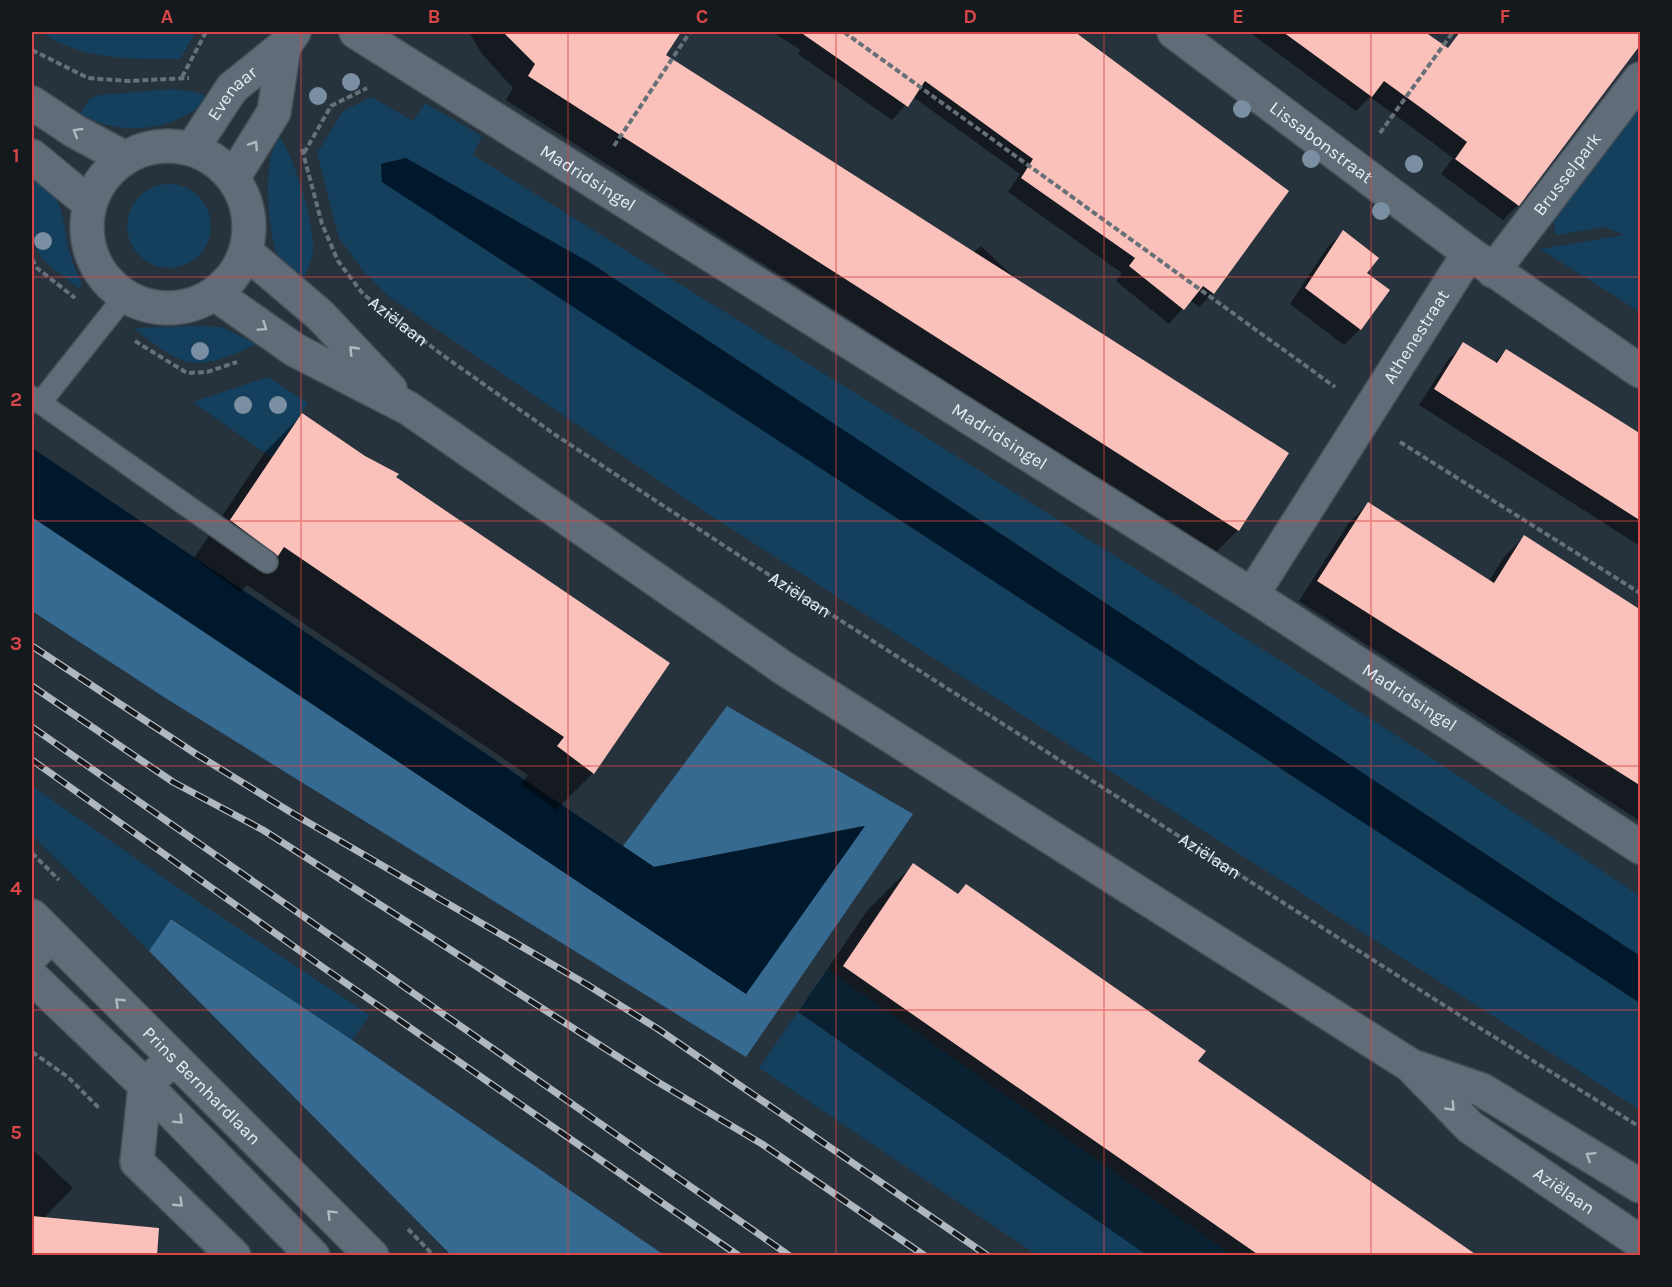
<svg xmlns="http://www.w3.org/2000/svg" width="1672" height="1287" font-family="Karla,sans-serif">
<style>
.green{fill:#143f5d}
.forest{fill:#366a91}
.water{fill:#00182b}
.shadow{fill:#0007}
.building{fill:#fac0ba}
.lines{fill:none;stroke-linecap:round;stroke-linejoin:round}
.service-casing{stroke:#465059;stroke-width:24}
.minor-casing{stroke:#465059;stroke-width:36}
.tertiary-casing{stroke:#465059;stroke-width:36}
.secondary-casing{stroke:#465059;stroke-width:36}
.path{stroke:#657078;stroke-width:4;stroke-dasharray:6 3;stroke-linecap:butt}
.service{stroke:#606d79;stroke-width:21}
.minor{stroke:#606d79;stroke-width:33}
.tertiary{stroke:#606d79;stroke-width:33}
.secondary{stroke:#606d79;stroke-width:33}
.rail-casing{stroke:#afb8bf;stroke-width:7}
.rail{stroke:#13191d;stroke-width:4.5;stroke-dasharray:14;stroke-linecap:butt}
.tree{fill:#7a90a2}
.oneway{stroke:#b0bac3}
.grid{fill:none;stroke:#d84647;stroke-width:1.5;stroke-opacity:0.55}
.labels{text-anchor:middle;stroke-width:6;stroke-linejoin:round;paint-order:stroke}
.street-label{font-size:18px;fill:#e6eef4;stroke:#13191d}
.neatline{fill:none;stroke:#d84647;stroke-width:2}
.grid-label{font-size:20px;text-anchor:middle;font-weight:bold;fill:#d84647}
</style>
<rect width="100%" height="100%" fill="#26323c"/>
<path class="green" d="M 41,32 L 196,32 L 180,59 C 133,60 81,60 41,32 Z
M 171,89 L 195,92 L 211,98 C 175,131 123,138 80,114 L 90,98 L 100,95 Z
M 371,97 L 413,121 L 425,103 L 482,136 L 473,155 C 863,399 1257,639 1640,896 L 1640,956 L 592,264 L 406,158 L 381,164 L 382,182 L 1640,1003 L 1640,1110 L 705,512 L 388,296 L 364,272 L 339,238 L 317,153 L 343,111 Z
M 1640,100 L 1640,312 L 1540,249 L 1624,235 L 1605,227 L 1556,235 L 1552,218 Z
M 280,138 C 294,156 316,229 313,251 C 311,262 307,272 302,282 C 292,273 283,265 277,253 C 268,232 261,154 280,138 Z
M 39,179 C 70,206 60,222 71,257 C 74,266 78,275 82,284 L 80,289 C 68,279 52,270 42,258 C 27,240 32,205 33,183 Z
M127 226a42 42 0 1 1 84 0a42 42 0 1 1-84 0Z
M 197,326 L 222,327 L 256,344 C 239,353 208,367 189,362 C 169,358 149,339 133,328 Z
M 268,377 L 308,403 L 272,458 L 193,402 Z
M 32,786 L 200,903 L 370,1015 L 352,1040 L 172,919 L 149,951 L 32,835 Z
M 827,969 L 1232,1255 L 1037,1255 L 759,1068 Z"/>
<path class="forest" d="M 32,517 L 745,993 L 863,826 L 654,867 L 623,846 L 727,706 L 913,814 L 746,1057 L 167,699 L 32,611 Z
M 171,919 L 352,1040 L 664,1255 L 451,1255 L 149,951 Z"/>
<path class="water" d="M 406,158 L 592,264 L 1640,956 L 1640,1003 L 382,182 L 381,164 Z
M 32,448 L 654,867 L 865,826 L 746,994 L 32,517 Z"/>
<path class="shadow" d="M 469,32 L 656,32 L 672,42 L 664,55 L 974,252 L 981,246 L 1016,279 L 1238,530 L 1215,553 L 506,100 L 513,88 L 482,54 Z
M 772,32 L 1071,32 L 1287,191 L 1213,293 L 1199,307 L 1190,300 L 1169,324 L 1116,281 L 1122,273 L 1008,192 L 1020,174 L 913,97 L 892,120 L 798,54 L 801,50 Z
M 1249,32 L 1395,32 L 1558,152 L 1518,205 L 1503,220 L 1441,174 L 1453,158 L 1409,125 L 1370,97 L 1356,111 Z
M 1479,32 L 1584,32 L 1624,63 L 1582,114 Z
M 1343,232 L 1360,329 L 1344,345 L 1290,304 L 1327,248 Z
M 1464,344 L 1494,363 L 1506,350 L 1640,436 L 1640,546 L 1419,405 L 1448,360 Z
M 302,415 L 394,478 L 593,773 L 556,810 L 521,784 L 528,775 L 247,585 L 240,592 L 194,558 L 265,452 Z
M 1368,504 L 1489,581 L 1504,557 L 1524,537 L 1640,678 L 1640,821 L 1299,601 L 1348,524 Z
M 913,865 L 1475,1256 L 1148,1256 L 798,1012 L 867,911 Z
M 32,1149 L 73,1188 L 44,1218 L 125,1256 L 32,1256 Z"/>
<path class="building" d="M 503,32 L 681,32 L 666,55 L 1289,453 L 1239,531 L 528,76 L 535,64 Z
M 800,32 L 1075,32 L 1289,191 L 1214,294 L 1203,286 L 1184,310 L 1129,266 L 1135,258 L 1021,178 L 1033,159 L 986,125 L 925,81 L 908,107 Z
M 1283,32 L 1425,32 L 1448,48 L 1460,32 L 1641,32 L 1641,44 L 1519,206 L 1455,159 L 1467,142 L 1424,110 L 1384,81 L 1372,97 Z
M 1343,230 L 1379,258 L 1367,273 L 1390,290 L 1361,330 L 1305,288 Z
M 1463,342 L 1497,363 L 1506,349 L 1641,434 L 1641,521 L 1434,389 Z
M 302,413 L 365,456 L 399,474 L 396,477 L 670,663 L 594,774 L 557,746 L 564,737 L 284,547 L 278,556 L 230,520 Z
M 1368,502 L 1494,583 L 1524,535 L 1641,610 L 1641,786 L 1317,581 Z
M 913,863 L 958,894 L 966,884 L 1058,948 L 1206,1051 L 1198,1061 L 1478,1256 L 1260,1256 L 843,966 Z
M 32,1216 L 159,1228 L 157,1256 L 32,1256 Z"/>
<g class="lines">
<defs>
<path id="service" d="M 32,397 L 267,562
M 40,403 L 125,296"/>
<g id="minor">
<path id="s2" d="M 356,32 L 1252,595 L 1640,847"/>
<path id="s3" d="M 1174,32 L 1469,253"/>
<path id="s4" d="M 192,149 L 232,88 L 284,46 L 294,32"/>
<path d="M 233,178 L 274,112 L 284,46"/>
<path id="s5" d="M 1493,271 L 1640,79"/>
<path id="s6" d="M 1252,595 L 1469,253 L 1640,371"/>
<path d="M 32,955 L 51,936"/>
<path d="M 174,1058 L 145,1085 L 137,1162 L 234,1256"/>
</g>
<g id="tertiary">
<path d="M 32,103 L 76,132 L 125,158"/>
<circle cx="168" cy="227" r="81"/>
<path d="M 32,156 L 90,204"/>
<path d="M 246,252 L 320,315 L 390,389"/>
<path id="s7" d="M 215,294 L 295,350 L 408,408 L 785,669 L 1410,1065 L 1470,1127 L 1640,1242"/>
<path d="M 1415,1067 L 1482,1090 L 1640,1186"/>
</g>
<g id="secondary">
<path id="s8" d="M 32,916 L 372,1256"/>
<path d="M 32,977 L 145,1085 L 313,1256"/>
</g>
</defs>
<use href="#service" class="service-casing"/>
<use href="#minor" class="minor-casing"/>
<use href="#tertiary" class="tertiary-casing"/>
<use href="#secondary" class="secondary-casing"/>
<g class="path">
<path d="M 844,32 L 1335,387"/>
<path d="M 32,50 L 88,78 L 128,81 L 189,78"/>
<path d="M 182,77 L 206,32"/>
<path d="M 1380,133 L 1453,32"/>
<path d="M 614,146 L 690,32"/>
<path id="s1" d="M 302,149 L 322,224 L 338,261 L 363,294 L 441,354 L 557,436 L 749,562 L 1475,1025 L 1640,1127"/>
<path d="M 304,153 L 331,106 L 367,88"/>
<path d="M 32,259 L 37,268 L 75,298"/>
<path d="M 135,341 L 187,373 L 207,372 L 237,362"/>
<path d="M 1400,442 L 1640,593"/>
<path d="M 32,853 L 59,880"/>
<path d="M 32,1052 L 68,1077 L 100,1109"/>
<path d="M 408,1229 L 434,1256"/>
</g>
<use href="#service" class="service"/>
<use href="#minor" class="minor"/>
<use href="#tertiary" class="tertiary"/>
<use href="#secondary" class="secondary"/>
<defs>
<path id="rail" d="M 32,646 L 196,754 L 292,813 L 586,984 L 658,1029 L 988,1256
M 32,686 L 173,782 L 263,830 L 656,1081 L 762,1144 L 925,1256
M 32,727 L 790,1256
M 32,760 L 324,968 L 739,1256"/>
</defs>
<use href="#rail" class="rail-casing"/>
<use href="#rail" class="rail"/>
</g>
<g class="tree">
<circle cx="351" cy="82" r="9"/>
<circle cx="318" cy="96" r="9"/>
<circle cx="1242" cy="109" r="9"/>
<circle cx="1311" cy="159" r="9"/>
<circle cx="1414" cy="164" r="9"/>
<circle cx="1381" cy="211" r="9"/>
<circle cx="43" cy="241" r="9"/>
<circle cx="200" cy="351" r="9"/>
<circle cx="243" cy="405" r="9"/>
<circle cx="278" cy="405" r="9"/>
</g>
<defs><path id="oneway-chevron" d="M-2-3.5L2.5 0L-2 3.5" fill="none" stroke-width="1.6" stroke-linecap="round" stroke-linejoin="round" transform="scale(1.5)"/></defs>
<g class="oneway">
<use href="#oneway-chevron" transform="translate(77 132) rotate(-149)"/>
<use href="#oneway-chevron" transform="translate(254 145) rotate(-57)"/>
<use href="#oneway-chevron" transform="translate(263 327) rotate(34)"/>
<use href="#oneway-chevron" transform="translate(353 350) rotate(-134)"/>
<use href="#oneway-chevron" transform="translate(119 1002) rotate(-136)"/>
<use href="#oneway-chevron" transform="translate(1451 1107) rotate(46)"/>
<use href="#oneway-chevron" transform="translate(179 1120) rotate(45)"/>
<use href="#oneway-chevron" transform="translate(1590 1156) rotate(-148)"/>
<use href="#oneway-chevron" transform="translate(179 1203) rotate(44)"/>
<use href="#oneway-chevron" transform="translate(331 1214) rotate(-135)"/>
</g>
<path class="grid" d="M 301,32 L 301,1256M 568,32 L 568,1256M 836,32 L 836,1256M 1104,32 L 1104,1256M 1371,32 L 1371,1256M 32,277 L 1640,277M 32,521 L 1640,521M 32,766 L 1640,766M 32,1010 L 1640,1010"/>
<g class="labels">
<g class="street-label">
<text dy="6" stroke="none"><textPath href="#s4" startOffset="69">Evenaar</textPath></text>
<text dy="6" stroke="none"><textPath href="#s3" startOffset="184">Lissabonstraat</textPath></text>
<text dy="6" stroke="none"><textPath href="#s5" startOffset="122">Brusselpark</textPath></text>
<text dy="6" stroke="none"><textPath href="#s2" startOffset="274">Madridsingel</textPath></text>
<text dy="6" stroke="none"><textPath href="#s1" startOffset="204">Aziëlaan</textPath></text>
<text dy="6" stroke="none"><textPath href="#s6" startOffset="306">Athenestraat</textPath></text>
<text dy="6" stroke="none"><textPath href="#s2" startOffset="760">Madridsingel</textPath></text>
<text dy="6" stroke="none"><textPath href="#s1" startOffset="690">Aziëlaan</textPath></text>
<text dy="6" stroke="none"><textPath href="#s2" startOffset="1246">Madridsingel</textPath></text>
<text dy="6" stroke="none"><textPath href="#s1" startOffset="1176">Aziëlaan</textPath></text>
<text dy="6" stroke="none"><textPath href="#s8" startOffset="240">Prins Bernhardlaan</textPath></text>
<text dy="6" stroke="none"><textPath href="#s7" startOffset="1623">Aziëlaan</textPath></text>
</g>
</g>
<rect width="1672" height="1287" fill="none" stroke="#13191d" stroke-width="66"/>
<rect x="33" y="33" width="1606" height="1221" class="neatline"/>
<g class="grid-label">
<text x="167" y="23">A</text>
<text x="434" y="23">B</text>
<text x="702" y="23">C</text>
<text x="970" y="23">D</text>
<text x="1238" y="23">E</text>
<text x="1505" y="23">F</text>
<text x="16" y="162">1</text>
<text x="16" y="406">2</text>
<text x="16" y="650">3</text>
<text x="16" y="895">4</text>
<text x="16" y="1139">5</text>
</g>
</svg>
